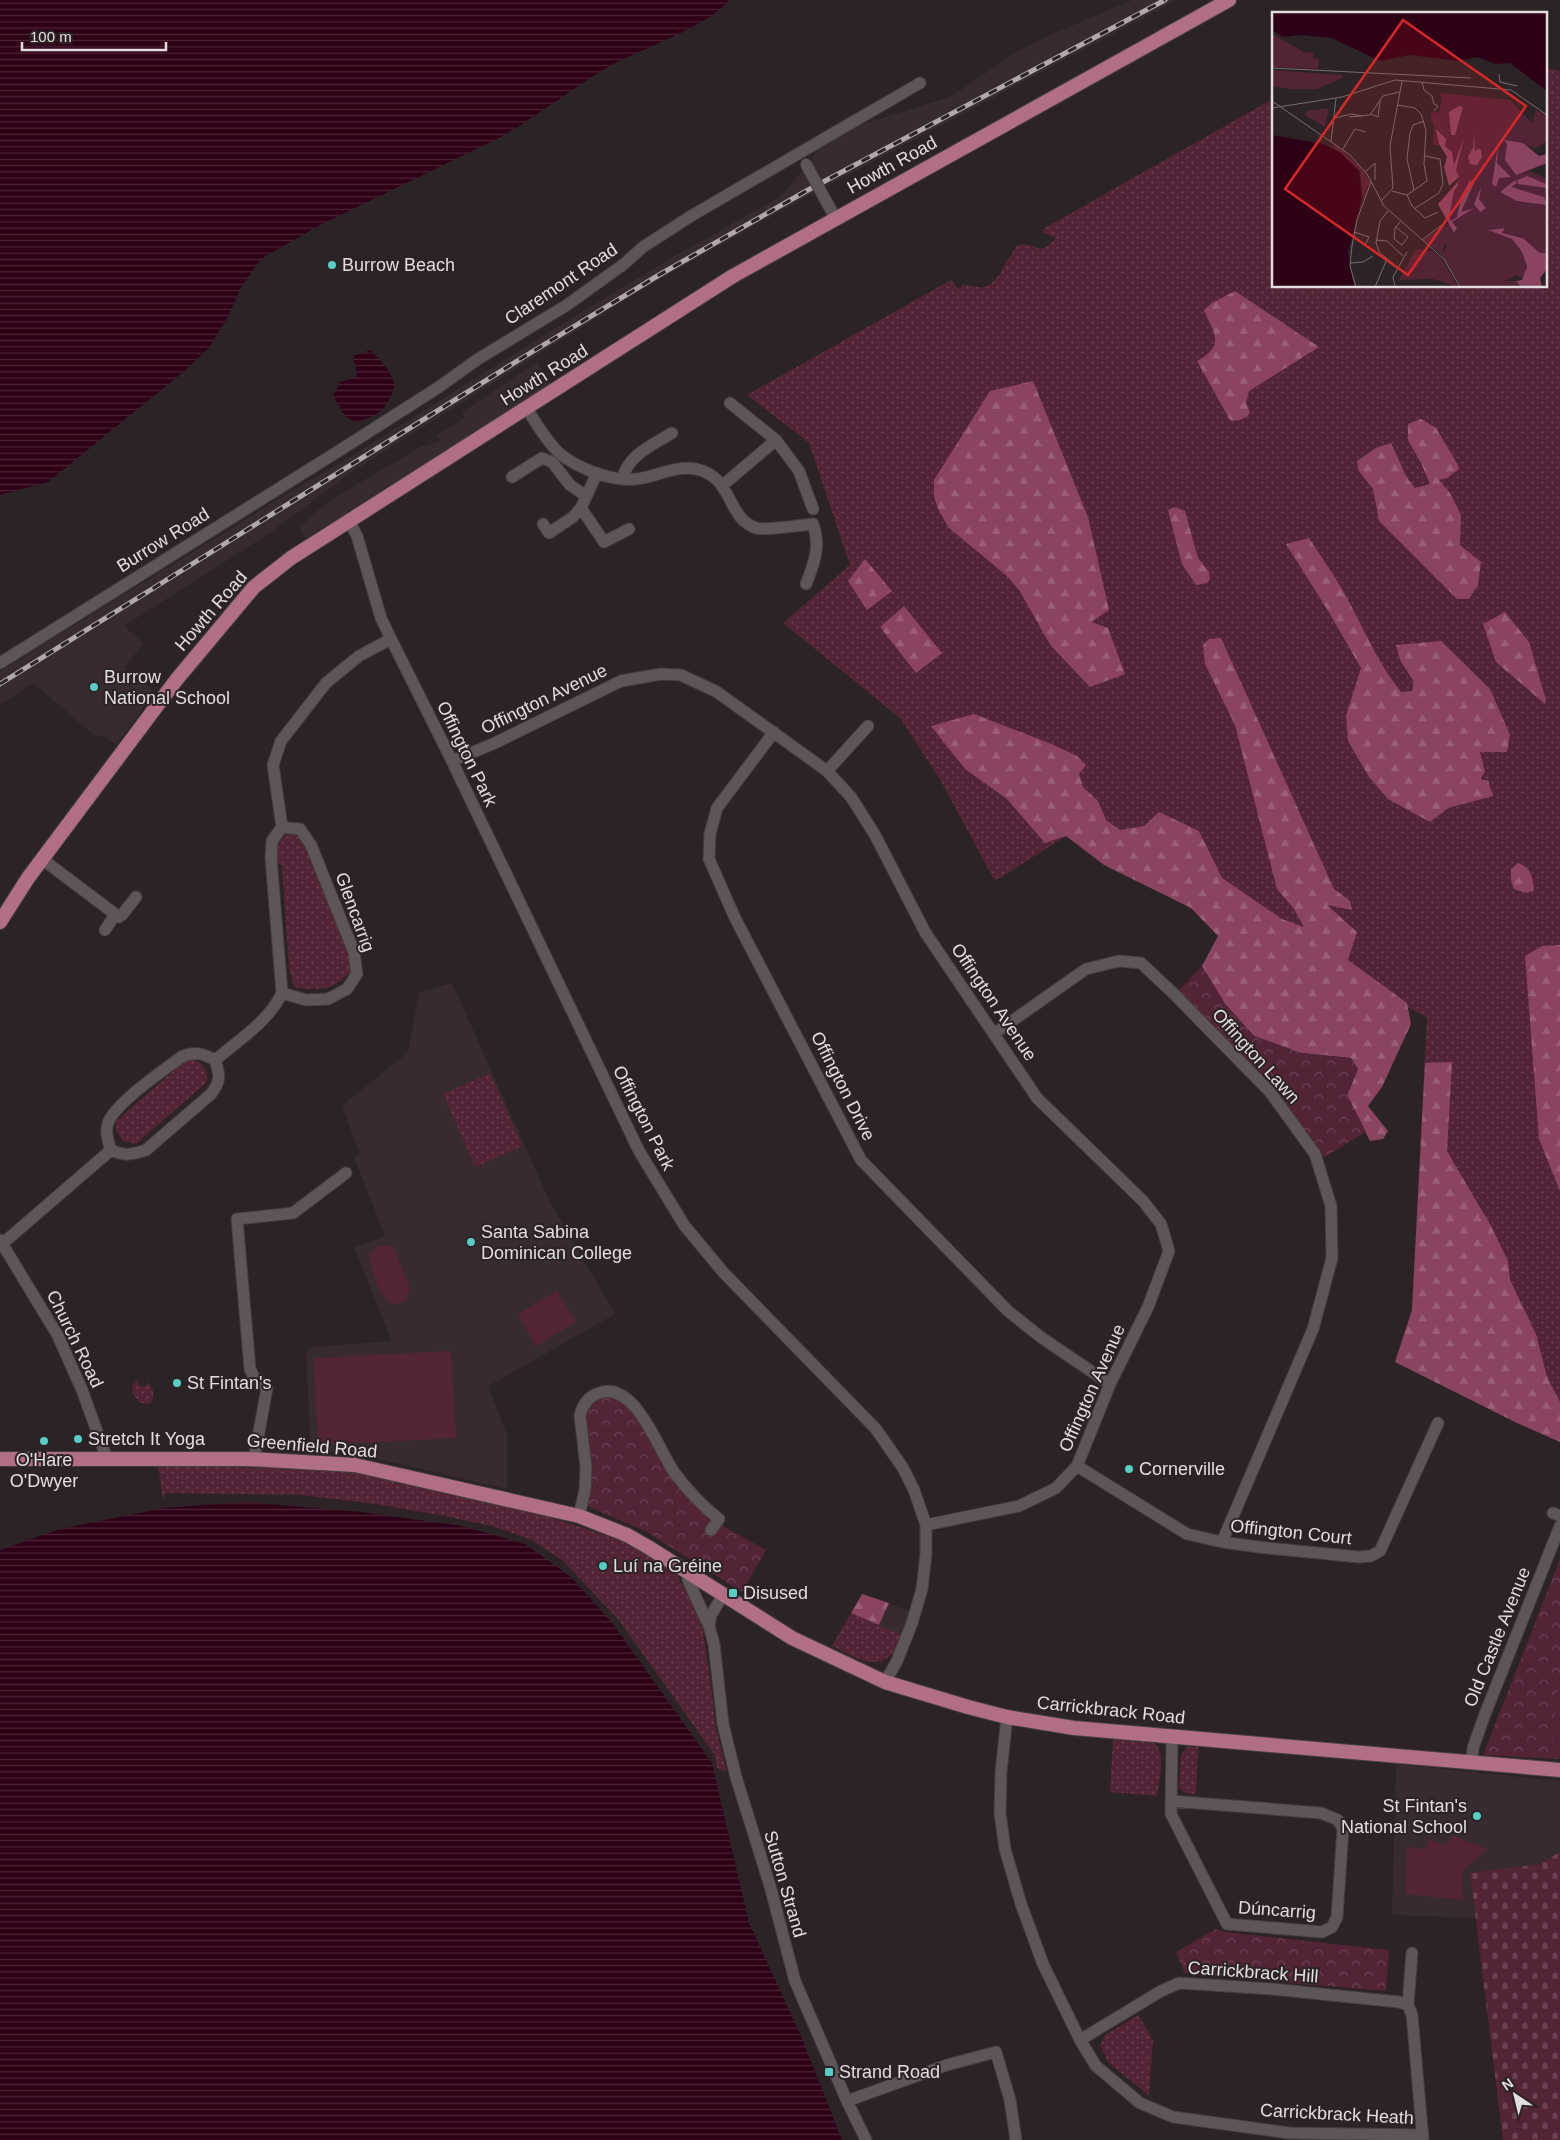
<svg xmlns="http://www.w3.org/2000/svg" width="1560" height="2140" font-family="Arial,sans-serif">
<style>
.built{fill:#382b30}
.grass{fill:url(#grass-dots)}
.forest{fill:url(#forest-firs)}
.cemetery{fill:url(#cemetery-stones)}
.park{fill:url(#park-crowns)}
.pitch{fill:#532336}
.water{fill:url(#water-rules)}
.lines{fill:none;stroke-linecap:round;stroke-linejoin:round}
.minor-casing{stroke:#453e40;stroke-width:13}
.major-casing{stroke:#453e40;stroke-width:16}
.minor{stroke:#5e5557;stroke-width:11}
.major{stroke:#b16e87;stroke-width:14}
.rail-casing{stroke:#b0a9ab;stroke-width:5}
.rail{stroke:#2b2325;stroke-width:3;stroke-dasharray:9;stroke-linecap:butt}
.minor-bridge-casing{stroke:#453e40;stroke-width:13;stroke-linecap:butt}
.minor-bridge{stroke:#5e5557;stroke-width:11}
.poi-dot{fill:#56cec4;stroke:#2b2325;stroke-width:2}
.labels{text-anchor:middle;stroke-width:4;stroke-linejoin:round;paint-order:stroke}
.street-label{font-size:18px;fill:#e3dddf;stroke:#2b2325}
.poi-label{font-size:18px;fill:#e3dddf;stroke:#2b2325;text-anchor:start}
.inset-road{fill:none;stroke:#756d6f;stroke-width:1}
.view{fill:#d62828;fill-opacity:0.15;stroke:#d62828;stroke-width:2.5}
.inset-edge{fill:none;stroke:#e3dddf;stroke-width:2.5}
</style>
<defs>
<pattern id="grass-dots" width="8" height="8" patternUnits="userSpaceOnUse" patternTransform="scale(1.25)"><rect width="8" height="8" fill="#532336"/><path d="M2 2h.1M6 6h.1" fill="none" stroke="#6c4253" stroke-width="1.8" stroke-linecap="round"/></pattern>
<pattern id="forest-firs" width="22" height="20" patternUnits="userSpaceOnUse" patternTransform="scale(1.25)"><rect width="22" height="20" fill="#8a4460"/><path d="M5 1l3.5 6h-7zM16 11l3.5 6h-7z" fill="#9a5f76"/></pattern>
<pattern id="cemetery-stones" width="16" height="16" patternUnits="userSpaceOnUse" patternTransform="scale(1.25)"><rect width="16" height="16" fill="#532336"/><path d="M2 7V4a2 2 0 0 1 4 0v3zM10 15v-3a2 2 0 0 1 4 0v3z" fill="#6c4253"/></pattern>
<pattern id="park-crowns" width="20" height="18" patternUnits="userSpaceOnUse" patternTransform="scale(1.25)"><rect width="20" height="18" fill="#532336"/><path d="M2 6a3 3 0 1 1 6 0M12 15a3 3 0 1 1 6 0" fill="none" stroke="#6c4253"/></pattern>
<pattern id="water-rules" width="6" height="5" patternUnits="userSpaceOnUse" patternTransform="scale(1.25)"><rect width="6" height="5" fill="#2e0016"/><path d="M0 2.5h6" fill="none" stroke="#4c2537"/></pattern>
</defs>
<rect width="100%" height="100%" fill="#2b2325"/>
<path class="built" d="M 1132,0 L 1177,0 L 795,203 L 639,291 L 353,471 L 270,533 L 124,626 L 143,643 L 125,668 L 155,692 L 116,745 L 106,737 L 94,735 L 33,683 L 0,705 L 0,671 L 283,496 L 342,462 L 570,319 L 673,257 L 780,197 L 809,163 L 821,145 L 853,127 L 950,97 L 1015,53 L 1041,39 Z
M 537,362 L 551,383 L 306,538 L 299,527 L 317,511 L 339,495 L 420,447 L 441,441 L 437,435 L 465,418 L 462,412 Z
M 452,983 L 551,1204 L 615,1314 L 488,1386 L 507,1435 L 507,1489 L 348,1452 L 311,1452 L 306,1353 L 311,1347 L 392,1341 L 354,1247 L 385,1236 L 354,1157 L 360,1154 L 342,1106 L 408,1052 L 419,992 Z
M 889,1603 L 910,1612 L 901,1635 L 879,1625 Z
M 1396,1764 L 1560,1781 L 1560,1852 L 1540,1864 L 1470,1873 L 1475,1918 L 1392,1915 Z"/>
<path class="grass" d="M 1546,68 L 1560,71 L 1560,1442 L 1515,1422 L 1395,1362 L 1412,1310 L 1427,1017 L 1066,836 L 995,881 L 939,778 L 900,718 L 783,623 L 850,565 L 809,443 L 747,395 L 951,280 L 958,289 L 963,285 C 970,285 977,288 983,287 C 1000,284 1007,256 1018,245 C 1036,241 1038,259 1056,238 L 1043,233 L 1043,229 L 1274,98 L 1274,286 L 1546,286 Z
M 286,834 L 298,834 L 303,838 L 351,960 L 351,972 C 330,991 321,991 294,987 L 289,968 L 282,865 L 277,864 C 277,851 276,844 286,834 Z
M 187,1059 C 200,1059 209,1069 207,1082 L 136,1144 L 123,1141 L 116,1130 L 116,1121 Z
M 490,1073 L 522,1146 L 475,1167 L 443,1094 Z
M 138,1379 L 137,1384 L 142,1387 L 146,1386 L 147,1382 C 153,1387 157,1398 149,1404 L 140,1403 L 133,1394 L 132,1386 Z
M 158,1465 L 307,1469 L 368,1474 L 493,1501 L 556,1519 L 623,1541 L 675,1573 L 688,1594 L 702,1626 L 711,1684 L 715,1724 L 727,1772 L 717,1768 L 714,1754 L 618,1619 L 562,1560 L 532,1540 L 492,1526 L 444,1516 L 376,1504 L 300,1495 L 166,1493 L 163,1499 Z
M 851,1613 L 901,1635 C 899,1640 897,1649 893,1653 C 875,1673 851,1655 832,1646 Z
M 1113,1739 L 1154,1743 C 1167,1753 1159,1780 1157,1796 L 1110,1792 Z
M 1188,1746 L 1198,1747 L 1196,1794 L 1185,1793 L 1179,1788 L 1181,1755 Z
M 1138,2015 L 1153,2040 L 1149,2096 L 1108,2062 L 1100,2045 L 1105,2035 Z"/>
<path class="forest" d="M 1235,291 L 1319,347 L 1249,391 L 1246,402 L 1250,413 C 1245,419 1238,422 1230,420 L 1197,361 C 1226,345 1214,334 1204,310 L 1212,303 Z
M 1033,381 L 1088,517 L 1109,610 L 1091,622 L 1108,628 L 1125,674 L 1090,687 L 1051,646 L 1019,590 L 1007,576 L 949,528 L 939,511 L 934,497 L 934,480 L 990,391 Z
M 1421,419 L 1436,428 L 1458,465 L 1459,469 L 1447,478 L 1439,480 L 1450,493 L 1461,515 L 1460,545 L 1481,562 L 1478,585 L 1469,599 L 1457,599 L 1379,521 L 1373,489 L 1359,471 L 1357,461 L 1376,448 L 1391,443 L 1407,478 L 1415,488 L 1430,484 L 1421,463 L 1408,440 L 1408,424 Z
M 1174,507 L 1185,511 L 1198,558 L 1209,572 L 1210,579 L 1207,583 L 1196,585 L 1182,564 L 1168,510 Z
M 1309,538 C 1320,555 1332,572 1342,589 C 1362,624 1376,661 1401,692 L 1412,691 L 1414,682 L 1400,660 L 1396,645 L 1441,641 L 1490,689 L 1510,735 L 1507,752 L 1480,752 L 1485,772 L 1481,778 L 1482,780 L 1488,780 L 1493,796 L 1448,808 L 1430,822 L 1388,799 L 1369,777 L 1348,741 L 1346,716 L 1361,668 L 1330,614 L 1286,544 Z
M 865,559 L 892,591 L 867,610 L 848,581 Z
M 904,606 L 942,653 L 916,673 L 880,627 Z
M 1505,612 L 1529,642 L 1546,700 L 1545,704 L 1496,662 L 1483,624 Z
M 1221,638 L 1334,889 L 1350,901 L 1352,910 L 1327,905 L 1357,932 L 1348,960 L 1407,1003 L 1411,1024 L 1382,1087 L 1368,1106 L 1388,1131 L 1383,1139 L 1370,1141 L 1347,1095 L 1358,1069 L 1351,1058 L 1301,1053 L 1254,1036 L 1225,1004 L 1202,966 L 1218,936 L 1191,908 L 1104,865 L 1066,836 L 1045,843 L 1007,799 L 965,769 L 931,726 L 974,714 L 1054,745 L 1077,756 L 1086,765 L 1079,774 L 1083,787 L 1098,801 L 1106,820 L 1120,830 L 1144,826 L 1159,812 L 1199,831 L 1222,878 L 1282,919 L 1304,927 L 1294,909 L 1277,889 L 1235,725 L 1205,664 L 1203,645 L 1209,639 Z
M 1518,863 C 1531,868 1533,877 1534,890 L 1527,893 L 1514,889 L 1511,880 L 1511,869 Z
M 1560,945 L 1560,1191 L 1539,1139 L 1525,956 L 1542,946 Z
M 1452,1062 L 1447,1151 L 1491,1226 L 1508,1261 L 1510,1280 L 1536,1334 L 1547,1377 L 1560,1402 L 1560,1442 L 1515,1422 L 1395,1362 L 1412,1310 L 1425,1063 Z
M 862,1594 L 889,1603 L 879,1625 L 851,1613 Z"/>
<path class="cemetery" d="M 1560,1852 L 1560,2140 L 1503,2140 L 1470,1873 L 1540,1864 Z"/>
<path class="park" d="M 1202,966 L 1225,1004 L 1254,1036 L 1301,1053 L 1351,1058 L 1358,1069 L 1347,1095 L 1366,1132 L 1324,1157 L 1278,1092 L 1178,991 Z
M 602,1397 L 618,1398 L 634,1412 L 680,1489 L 707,1517 L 766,1550 L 742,1592 L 645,1531 L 586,1506 L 586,1427 L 588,1407 Z
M 1560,1559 L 1560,1759 L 1483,1755 Z
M 1216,1929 L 1224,1932 L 1389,1950 L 1386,1991 L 1185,1974 L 1176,1952 Z"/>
<path class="pitch" d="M 390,1245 L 395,1250 L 410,1289 L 406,1300 C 384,1318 369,1269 370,1254 L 378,1246 Z
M 557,1291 L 576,1322 L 536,1346 L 518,1314 Z
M 451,1351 L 456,1438 L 318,1445 L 314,1358 Z
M 1559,1677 L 1560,1677 L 1560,1749 L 1552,1748 Z
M 1452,1835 L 1487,1849 L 1462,1872 L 1463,1900 L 1405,1894 L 1407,1847 L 1425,1849 L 1430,1839 L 1446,1846 Z"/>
<path class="water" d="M 0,0 L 729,0 C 710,26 637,50 606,68 C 570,90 537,116 501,137 L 320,225 L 262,258 L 241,287 L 228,317 L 208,349 L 182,373 L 48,482 L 0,495 Z
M 371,350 L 388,370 L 395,384 C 388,408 381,415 356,422 L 346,417 L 333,396 L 340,382 L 355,378 L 357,374 L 353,356 Z
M 245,1502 L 361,1512 L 462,1526 L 525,1544 L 571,1577 L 613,1624 L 712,1763 L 749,1923 L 801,2036 L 842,2140 L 0,2140 L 0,1550 L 60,1529 L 164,1508 Z"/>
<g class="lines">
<defs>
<path id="minor" d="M 826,201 L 835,217
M 730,403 L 776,440 L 799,471 L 813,509
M 527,409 C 536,423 546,440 558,452 C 576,468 612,482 636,479 C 657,477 674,465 696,469 C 734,477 726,518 756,528 C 765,531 801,525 813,524 C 821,546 814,564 806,584
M 597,473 L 581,508 L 604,542 L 629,529
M 512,477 L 542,458 L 552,462 L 570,485 L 586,496
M 622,479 C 629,454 651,446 672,433
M 723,485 L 776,440
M 349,521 L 357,536 L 381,618 L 391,639 L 452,761 L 639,1151 L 684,1225 L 723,1272 L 876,1429 L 903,1468 L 914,1490 L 926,1525 L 926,1554 L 922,1589 L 912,1623 L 897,1661 L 885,1682
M 543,524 L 549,533 L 573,517 L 581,508
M 0,663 L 345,447 L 439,387 L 478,359 L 567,305 L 624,264 L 643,247 L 691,216 L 920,83
M 774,732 L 717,808 L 710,834 L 709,859 L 735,918 L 861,1160 L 1008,1311 L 1042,1338 L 1110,1384
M 452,761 L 495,743 L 621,681 L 661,674 L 681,675 L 717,692 L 827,771 L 851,797 L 875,835 L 925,932 L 1037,1098 L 1143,1201 L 1161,1224 L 1169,1251 L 1148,1307 L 1110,1384 L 1077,1466 L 1056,1488 L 1019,1506 L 926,1525
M 827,771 L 868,726
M 282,827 L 300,829 L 311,845 L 354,952 L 357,974 L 347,989 L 328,999 L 306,1000 L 282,993
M 42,859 L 119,917
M 105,930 L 113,918 L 122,915 L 136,897
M 995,1033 L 1086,969 L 1119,961 L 1141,963 L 1173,993 L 1270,1092 L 1315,1154 L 1331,1206 L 1332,1258 L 1313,1329 L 1222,1542
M 215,1060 C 239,1040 269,1021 282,993 L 271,858 L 272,841 L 282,827 L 273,765 L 281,741 L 326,683 L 359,656 L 391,639
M 0,1240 L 58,1336 L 82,1390 L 107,1459
M 2,1244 L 111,1150 C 108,1141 105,1132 108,1123 C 115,1103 163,1071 181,1057 C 194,1051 202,1053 215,1060 C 220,1075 221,1081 211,1094 L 146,1150 C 132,1155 124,1156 111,1150
M 254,1459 L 267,1388 L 255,1379 L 250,1369 L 237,1219 L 293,1213 L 346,1173
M 1077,1466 L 1187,1534 L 1222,1542 L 1258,1547 L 1359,1557 L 1371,1556 L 1380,1551 L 1438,1423
M 1553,1513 L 1560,1516
M 579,1516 L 585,1490 L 586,1468 L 580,1415 C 583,1404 589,1396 599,1393 C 635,1380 658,1449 674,1472 C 688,1491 700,1504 719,1519 L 711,1530
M 691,1573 L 688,1580 L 709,1626 L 714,1644 L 723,1724 L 736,1777 L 770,1886 L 795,1981 L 847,2101 L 866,2140
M 709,1626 L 711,1615 L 723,1595
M 1007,1717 L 1001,1772 L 1000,1813 L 1005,1849 L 1021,1904 L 1043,1964 L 1080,2040 L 1096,2066 L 1140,2103 L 1173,2117 L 1289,2133 L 1423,2135
M 1472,1762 L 1473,1748 L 1485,1714 L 1560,1526
M 1171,1801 L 1321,1813 L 1338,1820 L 1343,1829 L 1337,1917 L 1332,1927 L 1322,1932 L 1227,1924 L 1171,1814 L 1172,1736
M 1412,1953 L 1408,2005 L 1412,2015 L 1423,2140
M 1080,2040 L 1161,1991 L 1179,1983 L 1272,1989 L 1399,2002 L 1408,2005
M 847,2101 L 947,2065 L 996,2052 L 1010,2100 L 1016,2140"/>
<path id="major" d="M 0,922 L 28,878 L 177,679 L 254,587 L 291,558 L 733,276 L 1229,0
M 0,1459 L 248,1459 L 355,1465 L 579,1516 L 627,1535 L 648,1547 L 792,1638 L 885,1682 L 968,1707 L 1007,1717 L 1074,1728 L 1560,1770"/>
</defs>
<use href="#minor" class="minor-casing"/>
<use href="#major" class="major-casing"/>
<use href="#minor" class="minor"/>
<use href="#major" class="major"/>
<defs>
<path id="rail" d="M 0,684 L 522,358 L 659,275 L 808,190 L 1165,0"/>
</defs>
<use href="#rail" class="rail-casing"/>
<use href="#rail" class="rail"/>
<defs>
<path id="minor-bridge" d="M 806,164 L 826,201"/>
</defs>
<use href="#minor-bridge" class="minor-bridge-casing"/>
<use href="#minor-bridge" class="minor-bridge"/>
</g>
<g class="poi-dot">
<circle cx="332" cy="265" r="5"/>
<circle cx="94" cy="687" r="5"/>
<circle cx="471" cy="1242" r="5"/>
<circle cx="177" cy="1383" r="5"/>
<circle cx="78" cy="1439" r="5"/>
<circle cx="44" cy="1441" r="5"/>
<circle cx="1129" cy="1469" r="5"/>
<circle cx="603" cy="1566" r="5"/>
<rect x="728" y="1588" width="10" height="10" rx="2.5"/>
<circle cx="1477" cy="1816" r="5"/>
<rect x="824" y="2067" width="10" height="10" rx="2.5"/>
</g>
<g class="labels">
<g class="street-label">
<text transform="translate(892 165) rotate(-29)" y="6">Howth Road</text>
<text transform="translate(561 284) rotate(-34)" y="6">Claremont Road</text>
<text transform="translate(544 375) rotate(-32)" y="6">Howth Road</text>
<text transform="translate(163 540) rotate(-32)" y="6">Burrow Road</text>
<text transform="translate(211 611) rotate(-49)" y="6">Howth Road</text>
<text transform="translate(544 699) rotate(-26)" y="6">Offington Avenue</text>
<text transform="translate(467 754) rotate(64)" y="6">Offington Park</text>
<text transform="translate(355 912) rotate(70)" y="6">Glencarrig</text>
<text transform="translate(994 1002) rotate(56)" y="6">Offington Avenue</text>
<text transform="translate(1256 1056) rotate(48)" y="6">Offington Lawn</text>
<text transform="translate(843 1086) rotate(63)" y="6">Offington Drive</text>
<text transform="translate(644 1118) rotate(63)" y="6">Offington Park</text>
<text transform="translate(75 1339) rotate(64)" y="6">Church Road</text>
<text transform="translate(1092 1388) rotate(-66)" y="6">Offington Avenue</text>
<text transform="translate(312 1446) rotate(5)" y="6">Greenfield Road</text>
<text transform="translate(1291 1532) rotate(6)" y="6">Offington Court</text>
<text transform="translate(1497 1637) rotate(-68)" y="6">Old Castle Avenue</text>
<text transform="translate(1111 1710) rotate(6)" y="6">Carrickbrack Road</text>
<text transform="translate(785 1884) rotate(74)" y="6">Sutton Strand</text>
<text transform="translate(1277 1910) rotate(4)" y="6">Dúncarrig</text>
<text transform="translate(1253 1972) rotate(4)" y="6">Carrickbrack Hill</text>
<text transform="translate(1337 2114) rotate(3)" y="6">Carrickbrack Heath</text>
</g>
<g class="poi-label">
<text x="342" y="271">Burrow Beach</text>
<text x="104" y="683">Burrow<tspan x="104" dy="21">National School</tspan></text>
<text x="481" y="1238">Santa Sabina<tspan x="481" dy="21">Dominican College</tspan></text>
<text x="187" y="1389">St Fintan's</text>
<text x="88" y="1445">Stretch It Yoga</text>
<text x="44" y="1466" text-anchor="middle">O'Hare<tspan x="44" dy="21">O'Dwyer</tspan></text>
<text x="1139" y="1475">Cornerville</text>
<text x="613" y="1572">Luí na Gréine</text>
<text x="743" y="1599">Disused</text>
<text x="1467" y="1812" text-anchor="end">St Fintan's<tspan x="1467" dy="21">National School</tspan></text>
<text x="839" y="2078">Strand Road</text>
</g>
</g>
<g transform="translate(1272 12)">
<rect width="275" height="275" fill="#2b2325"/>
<path d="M 0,22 L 32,40 L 42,41 L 40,46 L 47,47 L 46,57 L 0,55 ZM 0,58 L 71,63 L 71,66 L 45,77 L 16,77 L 0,74 ZM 168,81 L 238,88 L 260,111 L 264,98 L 275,103 L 275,129 L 264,136 L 232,128 L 235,132 L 234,149 L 244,162 L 257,159 L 275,167 L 275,241 L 268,241 L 250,225 L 230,221 L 232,216 L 218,217 L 240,227 L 250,240 L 254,249 L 253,261 L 250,266 L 245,263 L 233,269 L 243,269 L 249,275 L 189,275 L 170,243 L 175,233 L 173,231 L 181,220 L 174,213 L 176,211 L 166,192 L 187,167 L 169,133 L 161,133 L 162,115 L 158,101 L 167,100 L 170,88 ZM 63,132 L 87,154 L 98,169 L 91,188 L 88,159 L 61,135 Z" fill="#532336"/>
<path d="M 187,94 L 191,95 L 183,123 L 179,123 L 177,100 ZM 164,117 L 174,127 L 173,134 L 180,140 L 182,153 L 192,126 L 184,158 L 187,165 L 177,174 L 172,155 L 175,145 L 167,132 ZM 202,122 L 203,140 L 206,136 L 209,138 L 210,145 L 205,153 L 198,152 L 196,145 L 201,136 ZM 232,128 L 251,131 L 267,144 L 275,142 L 275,151 L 244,163 L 233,148 L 235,132 ZM 226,133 L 225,151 L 239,165 L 227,166 L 224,175 L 220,172 ZM 255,164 L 274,172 L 275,176 L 246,172 L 245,168 ZM 198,168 L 202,171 L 189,200 L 202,196 L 180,210 L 185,216 L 182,221 L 166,192 L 185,171 L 187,172 L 182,179 L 177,205 L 179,209 L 185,205 L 190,183 ZM 243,168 L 245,171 L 239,175 L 272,185 L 275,193 L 245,189 L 228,180 ZM 209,175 L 207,187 L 214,196 L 208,200 L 202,192 ZM 233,216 L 230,221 L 251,226 L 268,241 L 275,241 L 275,257 L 268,266 L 270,275 L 249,275 L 244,269 L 250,268 L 255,254 L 250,240 L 240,227 L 216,218 Z" fill="#8a4460"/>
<path d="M 144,237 L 161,239 L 171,248 L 186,275 L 161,267 L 127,268 Z" fill="#532336"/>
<path d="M 174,213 L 181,220 L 173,231 L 170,243 L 151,228 Z" fill="#532336"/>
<path d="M 57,96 L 53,115 L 33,103 L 34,99 ZM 174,215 L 181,220 L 167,240 L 157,231 L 161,226 L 168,231 L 170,229 L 166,225 Z" fill="#532336"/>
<path d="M 0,0 L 275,0 L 275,79 L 238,51 L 223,52 L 206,45 L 185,49 L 138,43 L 108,49 L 60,26 L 30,23 L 11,25 L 0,18 ZM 0,123 L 52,132 L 69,141 L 87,159 L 90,186 L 76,240 L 82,275 L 0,275 Z" fill="#2e0016"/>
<path class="inset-road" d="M 0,56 L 199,66M 227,62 L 228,70 L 245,74M 150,70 L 152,78 L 160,84 L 162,92 L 166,94 L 162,99M 0,89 L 78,143 L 95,162 L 112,194 L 172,247 L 188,275M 0,96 L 70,85 L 123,68 L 239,78 L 275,103M 99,102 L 106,105 L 108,89M 77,105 L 98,103 L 111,84 L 127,80M 63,106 L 79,102 L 90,104M 59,129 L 64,86M 71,137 L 83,117 L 94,120M 93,160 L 103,151 L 103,168M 142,178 L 135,147 L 138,121 L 141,113 L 152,109M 120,179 L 135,183 L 155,169 L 152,152 L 154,118 L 149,102 L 143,96 L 125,93M 135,183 L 140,194 L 153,206 L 166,200M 109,189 L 121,176 L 118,134 L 130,69M 142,197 L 167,181 L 171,172 L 168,147 L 153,144M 116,199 L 108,209 L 104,231 L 107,240 L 125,255M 124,215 L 136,225 L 130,233 L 122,227 L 123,216 L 128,210M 82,220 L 97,225 L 93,233M 104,228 L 115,229 L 131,244M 150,228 L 170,213M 78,251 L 91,250 L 101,244M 84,275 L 78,254 L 80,234 L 85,208 L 99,170M 103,275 L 115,247M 123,275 L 121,265 L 135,240"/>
<path class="view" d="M 131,8 L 254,94 L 136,263 L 13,177 Z"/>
<rect width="275" height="275" class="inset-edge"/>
</g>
<g transform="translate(1515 2095) rotate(325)" stroke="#2b2325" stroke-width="4" paint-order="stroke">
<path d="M0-4L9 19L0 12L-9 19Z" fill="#e3dddf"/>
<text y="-8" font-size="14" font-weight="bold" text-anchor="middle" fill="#e3dddf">N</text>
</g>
<path d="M22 42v8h144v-8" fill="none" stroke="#e3dddf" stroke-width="2.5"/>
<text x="30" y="42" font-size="15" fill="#e3dddf" stroke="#2b2325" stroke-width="4" paint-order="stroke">100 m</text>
</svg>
